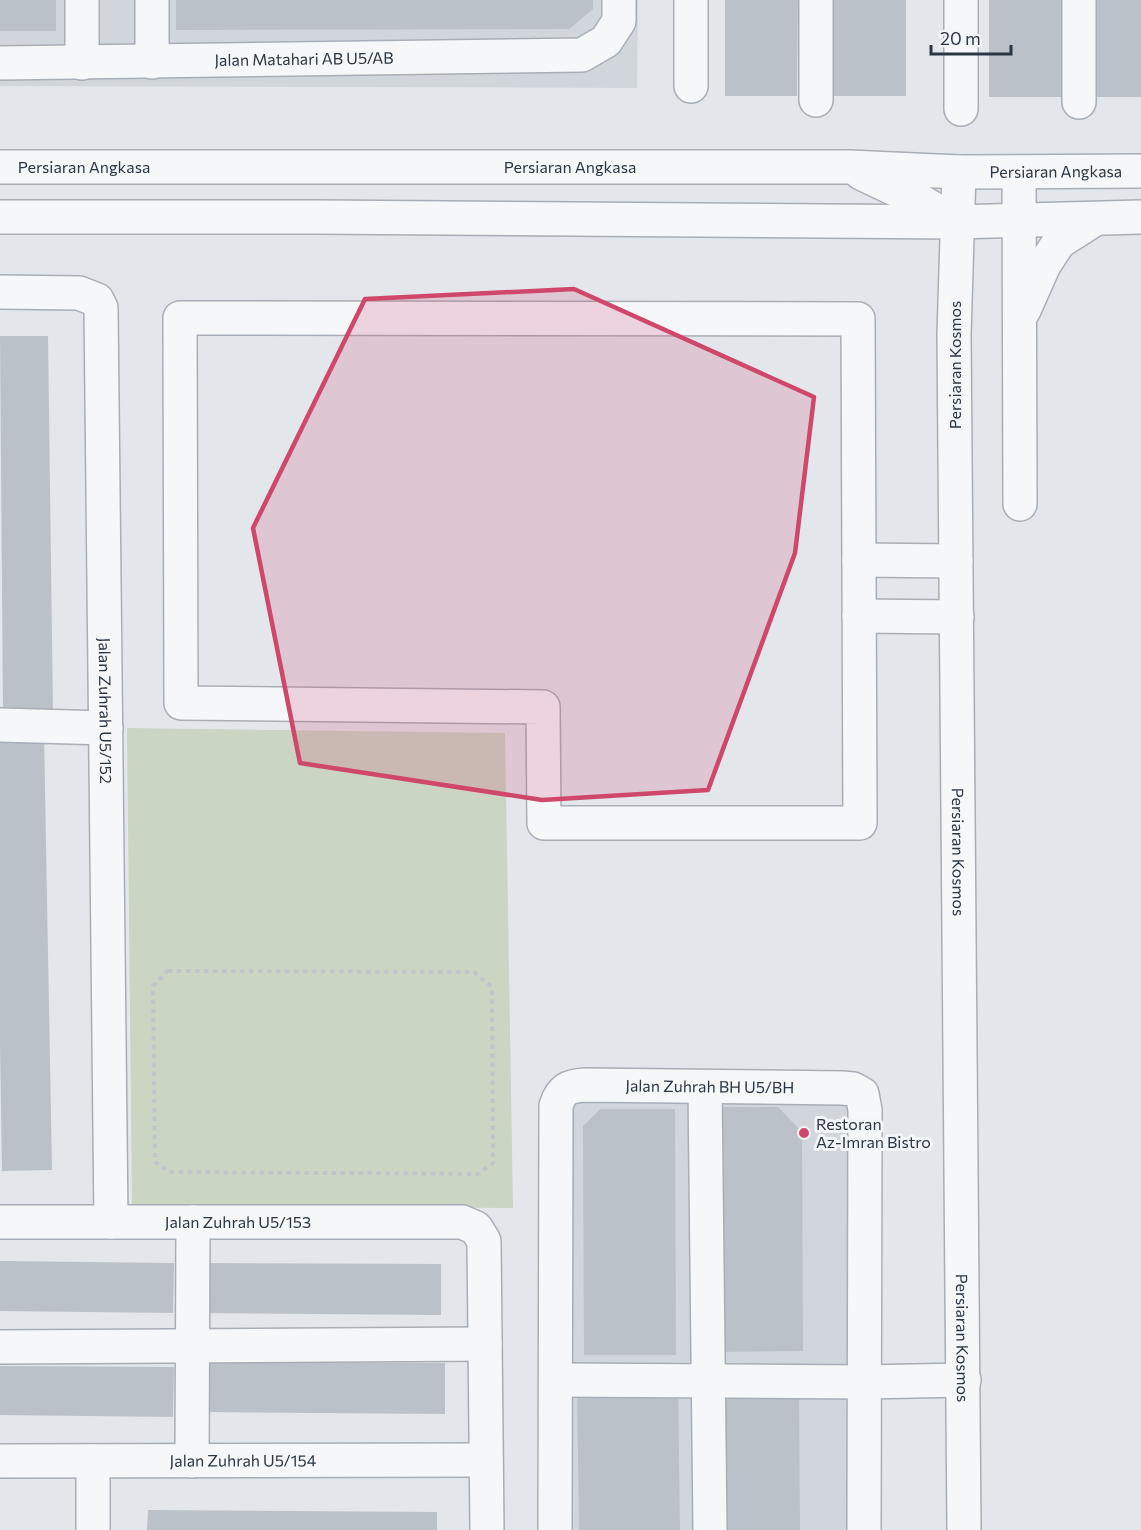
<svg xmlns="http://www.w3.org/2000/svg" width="1141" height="1530" font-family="Commissioner,sans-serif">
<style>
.built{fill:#d1d6dd}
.green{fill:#cad5c4}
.building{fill:#bac1c8}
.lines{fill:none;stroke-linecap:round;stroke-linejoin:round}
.minor-casing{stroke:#a8aeb5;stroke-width:36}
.path{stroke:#c0c5ca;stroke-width:4;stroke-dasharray:4.5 4.5;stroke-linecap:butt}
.minor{stroke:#f5f7f9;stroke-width:33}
.marked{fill:#cf486c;fill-opacity:0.2;stroke:#cf486c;stroke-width:4.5;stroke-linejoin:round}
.poi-dot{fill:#cf486c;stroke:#f2f5f8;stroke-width:2}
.labels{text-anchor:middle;stroke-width:6;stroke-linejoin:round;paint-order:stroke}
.street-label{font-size:16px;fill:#2a3643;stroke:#f2f5f8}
.poi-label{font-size:16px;fill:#2a3643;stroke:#f2f5f8;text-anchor:start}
</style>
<rect width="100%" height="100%" fill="#e3e7eb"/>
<path class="built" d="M 0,0 L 638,0 L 637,88 L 0,86 Z
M 569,1099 L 852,1099 L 853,1530 L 565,1530 Z"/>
<path class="green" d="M 127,728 L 505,733 L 513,1208 L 132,1205 Z"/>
<path class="building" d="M 0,0 L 56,0 L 56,31 L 0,31 Z
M 176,0 L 593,0 L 593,9 L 569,29 L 176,30 Z
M 725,0 L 798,0 L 797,96 L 725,96 Z
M 834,0 L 906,0 L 906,96 L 834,96 Z
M 989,0 L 1062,0 L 1061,97 L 989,97 Z
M 1093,0 L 1141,0 L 1141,97 L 1092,97 Z
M 0,336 L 48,336 L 53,714 L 3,714 Z
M 0,734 L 44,734 L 52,1170 L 2,1171 L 0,1043 Z
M 712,1107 L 778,1107 L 802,1132 L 803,1351 L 713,1352 Z
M 600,1109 L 675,1109 L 676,1355 L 584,1355 L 583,1126 Z
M 0,1261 L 174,1263 L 173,1313 L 0,1311 Z
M 202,1263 L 441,1264 L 441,1315 L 201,1313 Z
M 205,1362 L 445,1363 L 445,1414 L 205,1412 Z
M 0,1366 L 174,1367 L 173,1417 L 0,1415 Z
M 678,1382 L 680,1530 L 579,1530 L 577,1383 Z
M 714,1386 L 799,1386 L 800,1530 L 715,1530 Z
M 148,1510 L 437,1512 L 437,1530 L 147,1530 Z"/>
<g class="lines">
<defs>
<g id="minor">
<path d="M 82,0 L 82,63"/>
<path d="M 152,0 L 152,62"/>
<path d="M 691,0 L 691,86"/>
<path d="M 961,0 L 961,109"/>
<path id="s1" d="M 0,63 L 582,55 L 606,41 L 619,21 L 619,0"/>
<path d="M 816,100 L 816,0"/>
<path d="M 1079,102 L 1079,0"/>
<path id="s2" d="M 0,167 L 849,167 L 959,172 L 1141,171"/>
<path id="s3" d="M 959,172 L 954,335 L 964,1530"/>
<path d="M 1019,172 L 1020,504"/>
<path d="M 861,173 L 922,202 L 954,221"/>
<path d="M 0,217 L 318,217 L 956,222 L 1141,217"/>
<path id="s4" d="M 0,292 L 79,293 L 97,300 L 101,308 L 111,1222"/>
<path d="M 1024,310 L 1044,265 L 1059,242 L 1095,219"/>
<path d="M 180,318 L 858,319 L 860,823 L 544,823 L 543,707 L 181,703 Z"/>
<path d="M 859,560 L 956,561"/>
<path d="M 859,616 L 957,617"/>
<path d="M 0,725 L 106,728"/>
<path d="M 705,1087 L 710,1530"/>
<path id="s5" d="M 0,1222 L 462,1222 L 476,1228 L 484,1241 L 487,1530"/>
<path d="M 0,1347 L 485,1344"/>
<path d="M 556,1380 L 864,1382 L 964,1380"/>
<path id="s6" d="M 0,1461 L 486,1460"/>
<path d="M 93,1461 L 93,1530"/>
<path d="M 192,1461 L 193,1222"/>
<path id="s7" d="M 555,1530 L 556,1106 C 561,1089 569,1086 585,1085 L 842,1088 L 853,1089 L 862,1094 L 865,1110 L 864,1530"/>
</g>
</defs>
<use href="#minor" class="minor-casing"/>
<path class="path" d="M 168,971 L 474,972 L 492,987 L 493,1163 L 478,1174 L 169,1172 L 155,1162 L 153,986 Z"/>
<use href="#minor" class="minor"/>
</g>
<path class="marked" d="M 574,289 L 814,397 L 795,553 L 708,790 L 542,800 L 300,763 L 253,528 L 365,299 Z"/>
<circle class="poi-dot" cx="804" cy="1133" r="6"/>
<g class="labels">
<g class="street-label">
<text dy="6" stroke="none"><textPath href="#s1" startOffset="304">Jalan Matahari AB U5/AB</textPath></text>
<text dy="6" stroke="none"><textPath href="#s2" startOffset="84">Persiaran Angkasa</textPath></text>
<text dy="6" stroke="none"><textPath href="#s2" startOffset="570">Persiaran Angkasa</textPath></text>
<text dy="6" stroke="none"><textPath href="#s2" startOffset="1056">Persiaran Angkasa</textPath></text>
<text transform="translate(955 365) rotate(-90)" y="6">Persiaran Kosmos</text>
<text dy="6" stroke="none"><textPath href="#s4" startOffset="510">Jalan Zuhrah U5/152</textPath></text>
<text dy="6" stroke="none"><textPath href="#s3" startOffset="680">Persiaran Kosmos</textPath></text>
<text dy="6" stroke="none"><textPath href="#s7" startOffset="588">Jalan Zuhrah BH U5/BH</textPath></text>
<text dy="6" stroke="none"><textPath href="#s5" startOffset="238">Jalan Zuhrah U5/153</textPath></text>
<text dy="6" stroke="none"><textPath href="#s3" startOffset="1166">Persiaran Kosmos</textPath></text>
<text dy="6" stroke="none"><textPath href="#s6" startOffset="243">Jalan Zuhrah U5/154</textPath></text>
</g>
<g class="poi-label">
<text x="816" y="1130">Restoran<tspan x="816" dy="18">Az-Imran Bistro</tspan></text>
</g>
</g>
<path d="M931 45v9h80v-9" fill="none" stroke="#2a3643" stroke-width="3"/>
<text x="940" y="45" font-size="18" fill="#2a3643" stroke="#f2f5f8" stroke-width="4.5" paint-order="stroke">20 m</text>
</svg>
